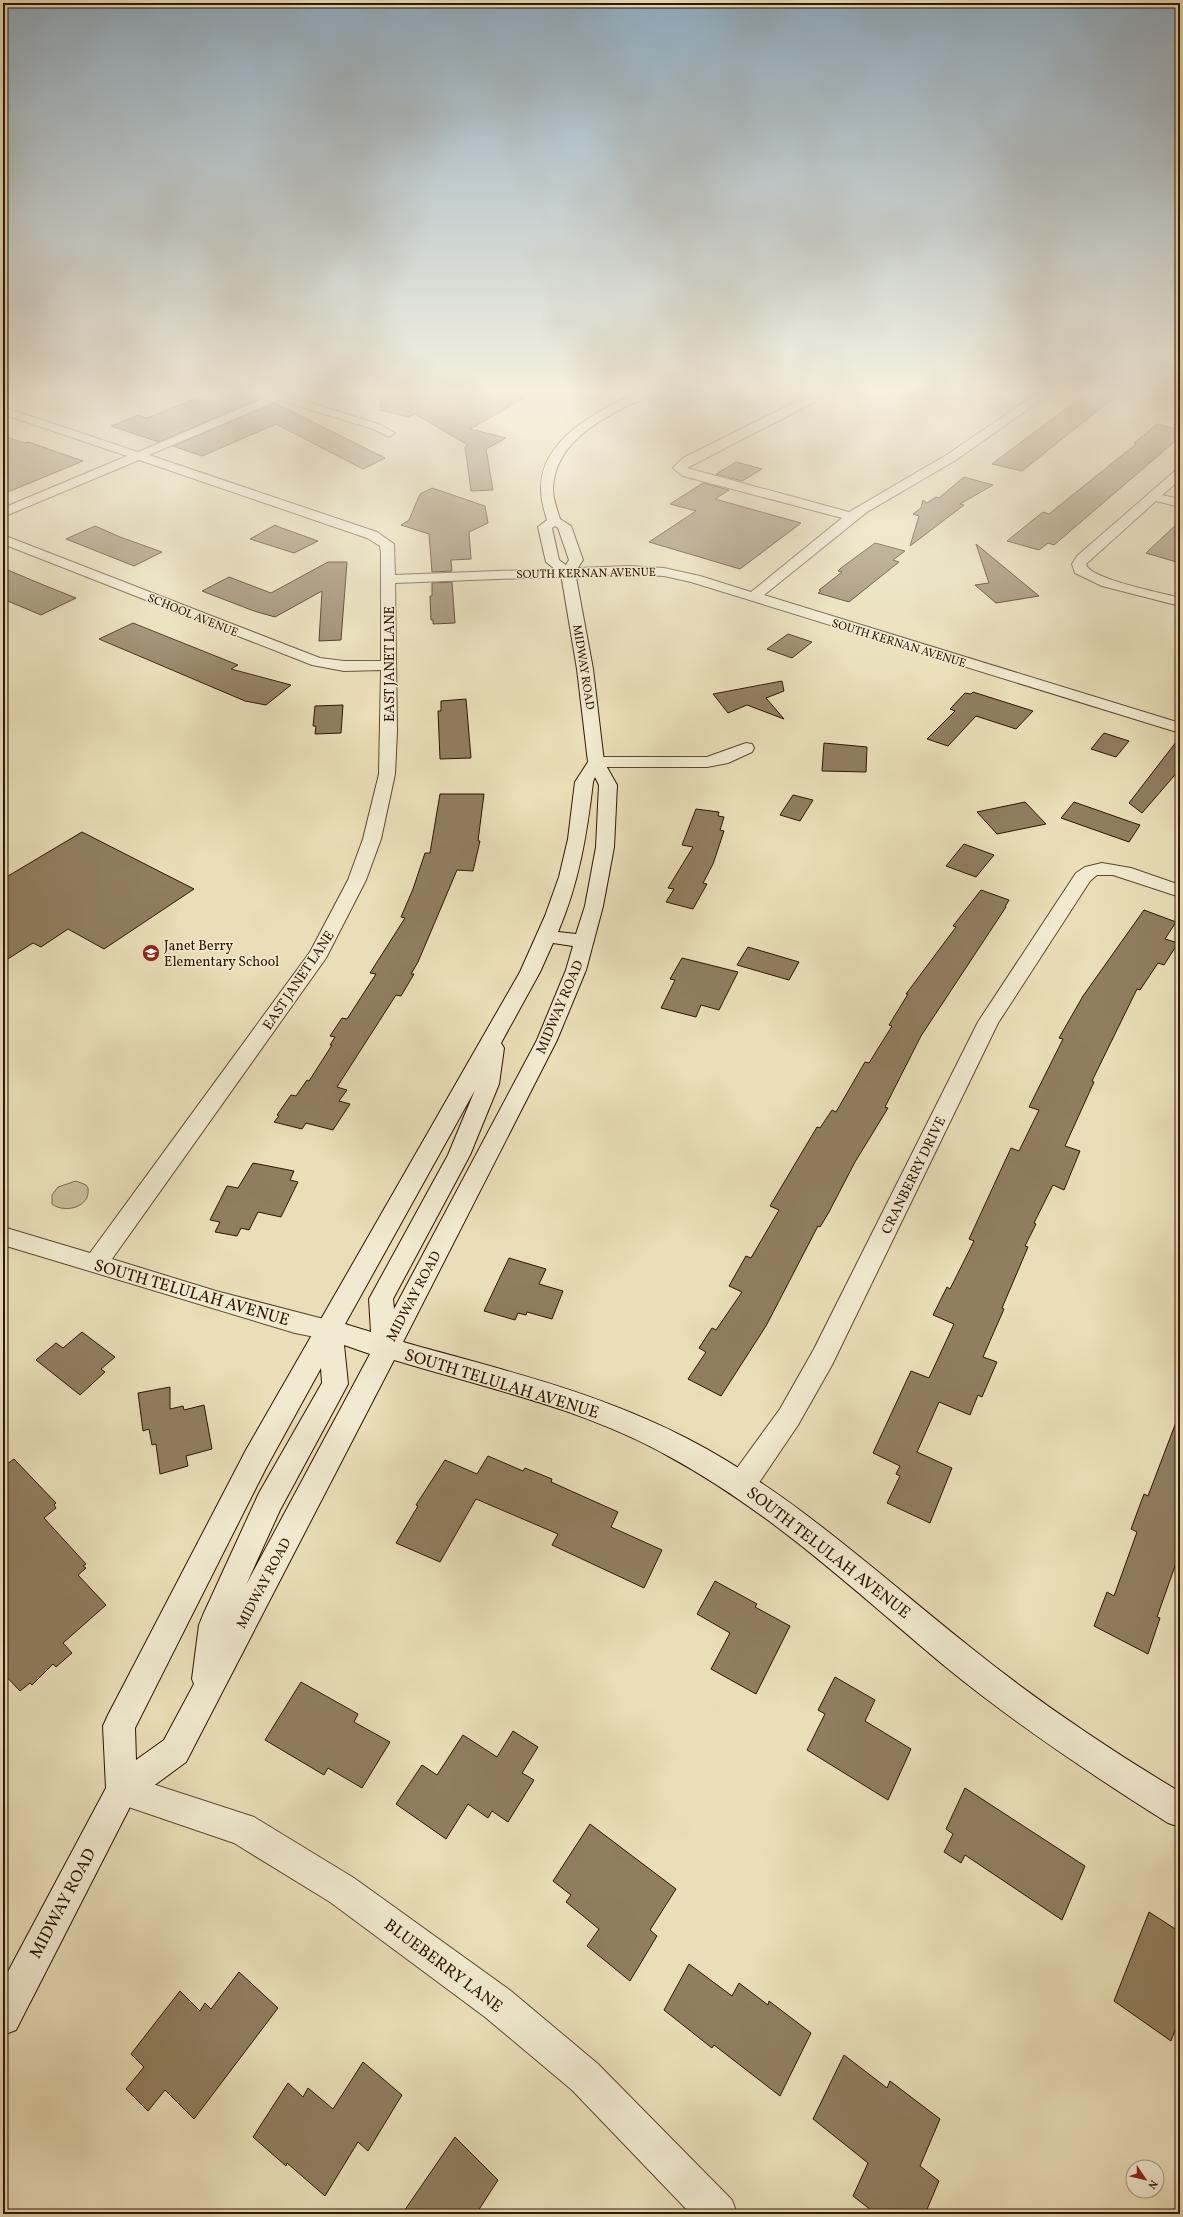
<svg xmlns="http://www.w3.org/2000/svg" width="1183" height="2217" font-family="Vollkorn,serif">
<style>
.green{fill:#c9bc98;stroke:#7c684c}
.building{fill:#907e5f;stroke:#2f1500}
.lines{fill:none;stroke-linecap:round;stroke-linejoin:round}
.street-casing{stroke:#5e472e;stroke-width:2}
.secondary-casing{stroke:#2f1500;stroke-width:2}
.street{fill:#f1ead0;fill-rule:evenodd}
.secondary{fill:#f1ead0;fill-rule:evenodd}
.labels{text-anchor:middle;stroke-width:3;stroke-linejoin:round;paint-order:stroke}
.far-street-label{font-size:12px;fill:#2f1500;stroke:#f1ead0}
.street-label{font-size:14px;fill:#2f1500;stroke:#f1ead0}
.poi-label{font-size:14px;fill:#2f1500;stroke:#f1ead0;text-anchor:start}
.near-street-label{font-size:17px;fill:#2f1500;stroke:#f1ead0}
</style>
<rect width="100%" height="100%" fill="#e9deb7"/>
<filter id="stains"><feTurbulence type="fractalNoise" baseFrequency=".005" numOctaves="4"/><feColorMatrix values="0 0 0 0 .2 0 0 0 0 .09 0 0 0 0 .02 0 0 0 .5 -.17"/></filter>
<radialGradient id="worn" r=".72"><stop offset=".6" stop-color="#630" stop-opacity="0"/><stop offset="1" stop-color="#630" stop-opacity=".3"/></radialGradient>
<path class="green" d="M 76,1181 L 86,1185 L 88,1188 C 91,1207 65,1214 52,1204 L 52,1195 L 58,1187 Z"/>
<path class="building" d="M 223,388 L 244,388 L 263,397 L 159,442 L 111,426 L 138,415 L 147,418 Z
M 383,388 L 486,388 L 526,397 L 470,429 L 506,438 L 486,449 L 493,490 L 471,491 L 465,447 L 468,445 L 415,414 L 408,417 L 380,410 Z
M 1094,388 L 1126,388 L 1022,471 L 992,464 Z
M 275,403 L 385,458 L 363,469 L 276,424 L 202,456 L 173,446 Z
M 1157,424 L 1180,430 L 1180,437 L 1054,545 L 1048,543 L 1039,550 L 1007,541 L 1043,512 L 1049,514 L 1136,444 L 1134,443 Z
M 3,436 L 25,443 L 28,442 L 83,461 L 3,494 Z
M 736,462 L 762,469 L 742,481 L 716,474 Z
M 964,477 L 993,485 L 960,504 L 964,505 L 910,546 L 919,516 L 913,514 L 921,508 L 923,500 L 927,503 L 936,497 L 939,498 Z
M 703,483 L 729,490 L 715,499 L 801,523 L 740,569 L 649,542 L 696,511 L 670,504 Z
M 432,488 L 485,506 L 488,523 L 469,532 L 471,559 L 451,560 L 452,571 L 432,572 L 429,534 L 401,525 L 409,520 L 420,494 Z
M 1180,521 L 1180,563 L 1146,553 Z
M 275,525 L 279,527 L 318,541 L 294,553 L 250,539 Z
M 95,526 L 120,537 L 162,552 L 134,566 L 66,539 Z
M 875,543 L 905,551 L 893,560 L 899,562 L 849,602 L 818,593 L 821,591 L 819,590 L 842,572 L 838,571 L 841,568 Z
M 976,544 L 1039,596 L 996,603 L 975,585 L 989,583 Z
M 328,562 L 347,562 L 341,640 L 319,641 L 322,591 L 275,617 L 254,611 L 202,591 L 229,577 L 271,593 Z
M 3,568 L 46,586 L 76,598 L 41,615 L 3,599 Z
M 452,582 L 455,623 L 433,624 L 433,620 L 431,620 L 430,596 L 432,596 L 432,583 Z
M 133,623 L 238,665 L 231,669 L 291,685 L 266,705 L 245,701 L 99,639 Z
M 788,634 L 812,642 L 792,658 L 767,649 Z
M 782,681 L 784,691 L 766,698 L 784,719 L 747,705 L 728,713 L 713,694 Z
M 973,692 L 1033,711 L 1016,729 L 976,716 L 948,746 L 927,739 L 955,711 L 950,709 L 965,693 L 971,694 Z
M 466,699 L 471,758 L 440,759 L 438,711 L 441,711 L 441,701 Z
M 343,705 L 341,733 L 315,734 L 316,726 L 313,726 L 315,706 Z
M 1104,733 L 1129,741 L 1116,757 L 1091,749 Z
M 1180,737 L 1180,769 L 1142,813 L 1129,803 Z
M 824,743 L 867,747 L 866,772 L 822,771 Z
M 440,794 L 484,794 L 478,841 L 480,841 L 473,871 L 457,870 L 418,962 L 411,974 L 414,974 L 401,996 L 396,995 L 337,1087 L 347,1090 L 339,1101 L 350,1104 L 333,1130 L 306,1123 L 302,1129 L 274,1122 L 279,1116 L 277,1115 L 291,1095 L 296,1096 L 307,1080 L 309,1081 L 332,1045 L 330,1045 L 335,1037 L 330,1036 L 342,1018 L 347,1019 L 376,974 L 370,973 L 405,918 L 401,917 L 413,889 L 425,853 L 430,853 Z
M 793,795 L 813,800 L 800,821 L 780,815 Z
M 1025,802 L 1046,824 L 997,834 L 977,812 Z
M 1074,802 L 1134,823 L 1140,825 L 1129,842 L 1061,818 Z
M 696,809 L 719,812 L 718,816 L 724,817 L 720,830 L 724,831 L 713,864 L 703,883 L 707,884 L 693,909 L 666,902 L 674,889 L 668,888 L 693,847 L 682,845 Z
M 82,832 L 194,889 L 104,949 L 68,929 L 41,947 L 33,943 L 3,962 L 3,879 Z
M 964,844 L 994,855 L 976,877 L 946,866 Z
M 981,890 L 1009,900 L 1005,907 L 1006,907 L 921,1036 L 885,1107 L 888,1108 L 855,1162 L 829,1212 L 820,1227 L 818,1226 L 766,1326 L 721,1396 L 688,1379 L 706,1352 L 699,1348 L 712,1328 L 716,1330 L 742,1292 L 729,1286 L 746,1256 L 751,1258 L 779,1210 L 770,1206 L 817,1127 L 820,1128 L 832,1110 L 836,1112 L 865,1062 L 869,1063 L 892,1026 L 889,1025 L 908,994 L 906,994 L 956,927 L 953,926 Z
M 1144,910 L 1176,922 L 1165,939 L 1178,943 L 1164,965 L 1158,963 L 1140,990 L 1137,989 L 1092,1081 L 1094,1082 L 1065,1146 L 1080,1151 L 1064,1190 L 1053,1185 L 1034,1223 L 1036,1224 L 1025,1246 L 1028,1247 L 1002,1308 L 1004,1309 L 983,1357 L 997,1362 L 982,1397 L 978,1395 L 970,1415 L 939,1402 L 917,1452 L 952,1468 L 930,1523 L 887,1503 L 900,1476 L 896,1474 L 900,1466 L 873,1453 L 911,1371 L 929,1378 L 954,1324 L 933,1315 L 947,1287 L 950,1289 L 974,1241 L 969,1239 L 1011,1148 L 1019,1151 L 1039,1110 L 1029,1107 L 1063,1039 L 1059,1038 L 1083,996 Z
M 748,947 L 799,962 L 789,980 L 737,965 Z
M 682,958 L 738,972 L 719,1010 L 701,1005 L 696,1017 L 661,1008 L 675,980 L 670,979 Z
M 253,1163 L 294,1171 L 290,1180 L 298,1182 L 281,1217 L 258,1212 L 249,1230 L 241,1228 L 237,1236 L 215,1232 L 220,1222 L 210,1220 L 227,1186 L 238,1188 Z
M 509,1258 L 546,1269 L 539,1284 L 563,1291 L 552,1319 L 527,1312 L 526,1315 L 518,1313 L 515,1320 L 484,1311 Z
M 82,1332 L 115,1357 L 101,1369 L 105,1372 L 80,1395 L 36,1360 L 56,1343 L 63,1348 Z
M 170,1387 L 170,1409 L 183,1406 L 184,1410 L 204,1405 L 212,1449 L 186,1456 L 188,1466 L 160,1474 L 156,1444 L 152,1445 L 149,1429 L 143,1431 L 138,1393 Z
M 1178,1417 L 1180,1418 L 1180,1552 L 1157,1617 L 1160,1618 L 1148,1654 L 1094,1626 L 1107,1592 L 1114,1596 L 1137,1532 L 1131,1529 L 1144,1494 L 1148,1496 Z
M 488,1456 L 523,1471 L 525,1468 L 552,1479 L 551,1482 L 618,1512 L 611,1527 L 662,1550 L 644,1588 L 552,1545 L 558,1534 L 476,1499 L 440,1562 L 396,1543 L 418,1506 L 416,1505 L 445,1460 L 477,1474 Z
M 14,1459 L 56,1503 L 54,1505 L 56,1508 L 44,1518 L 86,1564 L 83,1566 L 86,1568 L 78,1575 L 106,1605 L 63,1643 L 72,1653 L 56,1667 L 53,1664 L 32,1685 L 30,1683 L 20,1691 L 3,1673 L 3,1467 Z
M 715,1581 L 757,1604 L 755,1607 L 790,1626 L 756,1694 L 711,1669 L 730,1633 L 697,1614 Z
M 835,1677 L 875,1700 L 865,1721 L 911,1749 L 888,1800 L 807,1750 L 825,1714 L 818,1710 Z
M 301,1682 L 358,1714 L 354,1722 L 390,1742 L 362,1788 L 328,1768 L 324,1775 L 265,1740 Z
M 513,1731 L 538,1747 L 522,1773 L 534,1780 L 508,1822 L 492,1811 L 488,1818 L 468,1804 L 446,1839 L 396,1804 L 422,1765 L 437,1775 L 463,1735 L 497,1757 Z
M 965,1788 L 1085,1866 L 1062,1920 L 965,1855 L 961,1863 L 944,1852 L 953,1834 L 946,1829 Z
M 590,1824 L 676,1889 L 650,1930 L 657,1936 L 630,1981 L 587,1946 L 599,1929 L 566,1902 L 571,1895 L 553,1881 Z
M 1149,1912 L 1180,1932 L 1180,2017 L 1171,2041 L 1114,2001 Z
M 689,1964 L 732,1996 L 739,1983 L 768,2005 L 769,2001 L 811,2033 L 780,2096 L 714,2045 L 712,2048 L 664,2010 Z
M 239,1972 L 278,2008 L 194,2119 L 165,2090 L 148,2111 L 126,2089 L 144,2067 L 131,2054 L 180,1991 L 200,2011 L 205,2003 L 211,2009 Z
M 844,2055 L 887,2088 L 890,2081 L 940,2119 L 920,2166 L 939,2181 L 925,2214 L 876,2214 L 853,2196 L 868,2163 L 813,2119 Z
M 363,2062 L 402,2095 L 368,2151 L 358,2142 L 325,2196 L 287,2163 L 286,2166 L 253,2137 L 288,2083 L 303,2097 L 308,2088 L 333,2109 Z
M 455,2137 L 498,2180 L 476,2214 L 402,2214 Z"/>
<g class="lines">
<defs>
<path id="street" d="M 3,388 L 14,388 L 3,393 Z
M 289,388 L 304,388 L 289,396 L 381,425 L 395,433 L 389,437 L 373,429 L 279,400 L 149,455 L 377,532 L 394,544 L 395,575 L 629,566 L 664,568 L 700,576 L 751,592 L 842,518 L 683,476 L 673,468 L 683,458 L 823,388 L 837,388 L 807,406 L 687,468 L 849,512 L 948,454 L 1045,388 L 1058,388 L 956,460 L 867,512 L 764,595 L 1180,723 L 1180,733 L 691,582 L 664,576 L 629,574 L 395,583 L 397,732 L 395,774 L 381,839 L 366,880 L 326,958 L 112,1259 L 216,1291 L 339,1323 L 343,1330 L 339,1337 L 330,1340 L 295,1333 L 3,1245 L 3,1227 L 90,1253 L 310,952 L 348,880 L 363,839 L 379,774 L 381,670 L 344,671 L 312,665 L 3,544 L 3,535 L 320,658 L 344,661 L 381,661 L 381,553 L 380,546 L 367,538 L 139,460 L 3,517 L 3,508 L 127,456 L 3,414 L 3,407 L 138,452 Z
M 1180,469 L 1180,480 L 1162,495 L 1180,499 L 1180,507 L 1156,501 L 1086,564 C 1088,579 1164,593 1180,598 L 1180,606 L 1102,586 L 1075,573 L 1072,564 L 1077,556 L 1176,470 Z
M 746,743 L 752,744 L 754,748 L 752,752 L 728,763 L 707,767 L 596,767 L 590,766 L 588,762 L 590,758 L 596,757 L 707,757 Z
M 1102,863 L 1131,868 L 1180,885 L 1180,897 L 1113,875 L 1097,875 L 1090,881 L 998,1023 L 832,1365 L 798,1425 L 752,1493 L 742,1497 L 732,1493 L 728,1484 L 732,1475 L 780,1409 L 814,1349 L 978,1022 L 1076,873 L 1085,867 Z
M 122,1774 L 254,1817 L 354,1878 L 511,1991 L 598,2064 L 732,2200 L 737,2214 L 691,2214 L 572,2090 L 485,2017 L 330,1902 L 234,1843 L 111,1801 L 106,1790 L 111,1779 Z"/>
<path id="secondary" d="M 647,388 L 662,388 C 656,396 638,401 629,405 C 595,422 554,446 553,489 C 553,499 557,509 560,519 L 571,526 L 583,560 L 575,572 L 593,669 L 604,762 L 617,785 L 614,847 L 603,906 L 586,970 L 557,1040 L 403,1342 C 499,1369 598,1392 688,1439 C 792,1493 878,1574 970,1647 C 1037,1701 1107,1748 1180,1792 L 1180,1827 L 1168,1823 C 1092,1775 1017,1725 947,1668 C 857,1593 773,1513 670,1457 C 585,1409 487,1388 394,1360 L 186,1762 L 133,1801 L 16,2030 L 3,2035 L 3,1981 L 106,1788 L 103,1726 L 108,1715 L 246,1450 L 520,972 L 545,916 L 559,877 L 568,839 L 575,782 L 588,762 L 577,669 L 561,574 L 546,562 L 538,527 L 547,520 C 544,510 541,500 541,490 C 540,435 605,408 647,388 ZM 555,526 L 558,528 L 569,560 L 566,565 L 559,560 L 552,528 ZM 595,777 L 599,785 L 596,847 L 585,906 L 576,934 L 558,932 C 579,883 587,834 593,782 ZM 553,943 L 573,946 L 566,970 L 537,1040 L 394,1309 L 393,1299 L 470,1155 L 499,1084 L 504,1048 L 501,1043 L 540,972 ZM 475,1090 L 448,1155 L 369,1299 L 371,1332 L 345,1324 ZM 344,1345 L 370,1354 L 246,1585 L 280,1510 L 348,1384 ZM 321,1368 L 322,1383 L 259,1493 L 203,1615 L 199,1625 L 192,1679 L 194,1684 L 164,1740 L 136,1760 L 135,1728 L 266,1468 Z"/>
</defs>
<use href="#street" class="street-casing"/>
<use href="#secondary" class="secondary-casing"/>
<use href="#street" class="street"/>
<use href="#secondary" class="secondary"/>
</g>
<linearGradient id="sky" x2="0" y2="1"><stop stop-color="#8faabc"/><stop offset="0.56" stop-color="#f5f0df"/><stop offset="1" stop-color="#f5f0df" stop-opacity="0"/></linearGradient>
<rect width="1183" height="698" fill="url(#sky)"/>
<defs>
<symbol id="school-disc" viewBox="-11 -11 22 22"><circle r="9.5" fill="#8f2418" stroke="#f1ead0"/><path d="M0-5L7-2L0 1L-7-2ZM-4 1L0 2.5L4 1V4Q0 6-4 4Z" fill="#fff"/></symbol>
</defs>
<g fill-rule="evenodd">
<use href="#school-disc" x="141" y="943" width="20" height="20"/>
</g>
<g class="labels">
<g class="far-street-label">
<text transform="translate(586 573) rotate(-1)" y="4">SOUTH KERNAN AVENUE</text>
<text transform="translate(193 615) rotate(22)" y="4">SCHOOL AVENUE</text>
<text transform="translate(899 643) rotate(17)" y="4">SOUTH KERNAN AVENUE</text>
<text transform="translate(584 667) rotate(81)" y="4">MIDWAY ROAD</text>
</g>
<g class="street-label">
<text transform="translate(389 664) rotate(-90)" y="5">EAST JANET LANE</text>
<text transform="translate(298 980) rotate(-56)" y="5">EAST JANET LANE</text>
<text transform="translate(559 1007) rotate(-67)" y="5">MIDWAY ROAD</text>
<text transform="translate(913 1175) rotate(-64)" y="5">CRANBERRY DRIVE</text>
<text transform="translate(413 1296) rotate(-62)" y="5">MIDWAY ROAD</text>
<text transform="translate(263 1583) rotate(-62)" y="5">MIDWAY ROAD</text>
</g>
<g class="poi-label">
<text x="164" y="950">Janet Berry<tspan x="164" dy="16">Elementary School</tspan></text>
</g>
<g class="near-street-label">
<text transform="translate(192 1292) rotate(16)" y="6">SOUTH TELULAH AVENUE</text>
<text transform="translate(502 1383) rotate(17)" y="6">SOUTH TELULAH AVENUE</text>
<text transform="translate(829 1552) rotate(38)" y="6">SOUTH TELULAH AVENUE</text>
<text transform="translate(62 1903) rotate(-62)" y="6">MIDWAY ROAD</text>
<text transform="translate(444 1965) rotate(37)" y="6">BLUEBERRY LANE</text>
</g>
</g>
<rect width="1183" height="2217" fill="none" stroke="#e9deb7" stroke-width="16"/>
<rect x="4" y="4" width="1175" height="2209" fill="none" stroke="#2f1500" stroke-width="2"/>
<rect x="8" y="8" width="1167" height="2201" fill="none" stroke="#2f1500"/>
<g transform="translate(1145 2179) rotate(125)"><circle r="19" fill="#f1ead0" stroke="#a3957d"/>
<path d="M0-3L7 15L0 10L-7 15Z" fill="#8f2418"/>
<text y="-6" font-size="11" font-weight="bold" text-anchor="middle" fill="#2f1500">N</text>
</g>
<rect width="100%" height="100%" filter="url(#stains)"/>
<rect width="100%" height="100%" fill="url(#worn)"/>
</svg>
